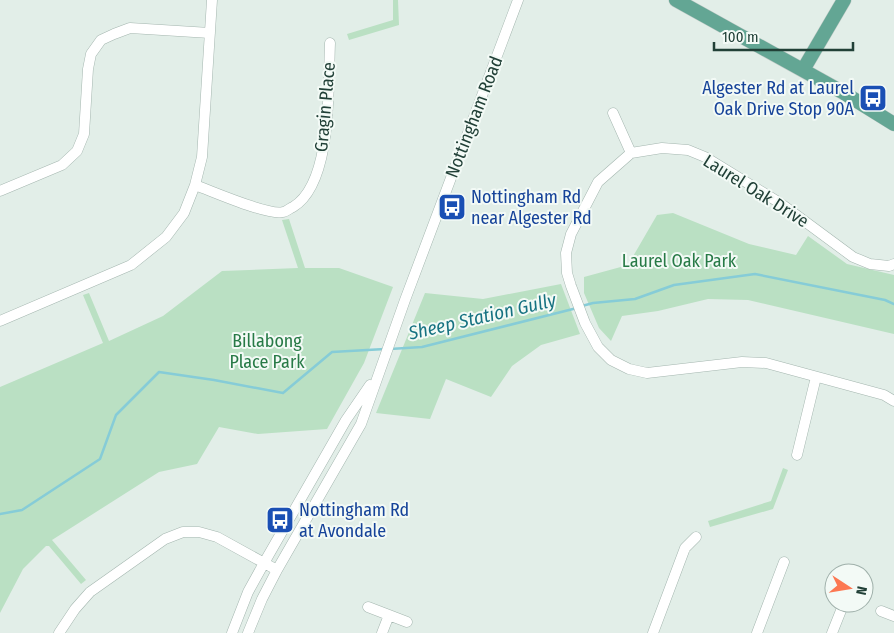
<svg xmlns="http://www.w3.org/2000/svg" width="894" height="633" font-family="'Fira Sans Condensed',sans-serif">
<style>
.green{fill:#bae0c3}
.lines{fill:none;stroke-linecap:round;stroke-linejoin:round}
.stream{stroke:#86ccd7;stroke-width:2.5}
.minor-casing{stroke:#a4b6af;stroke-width:11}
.major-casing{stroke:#c1cac7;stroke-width:15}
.minor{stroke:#fff;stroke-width:10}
.major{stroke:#63a694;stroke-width:14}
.labels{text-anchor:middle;stroke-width:4;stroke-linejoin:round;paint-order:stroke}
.transit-label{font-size:18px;fill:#164399;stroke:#f3faf6;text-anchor:start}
.street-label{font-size:18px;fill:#214037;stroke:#f3faf6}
.park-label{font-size:18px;fill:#277a46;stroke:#f3faf6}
.water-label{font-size:19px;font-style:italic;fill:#167281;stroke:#f3faf6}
</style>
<rect width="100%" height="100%" fill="#e2eee8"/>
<path class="green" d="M 393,0 L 398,0 L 399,25 L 349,40 L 347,34 L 393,20 Z
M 673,213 L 749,244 L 796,255 L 808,236 L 847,264 L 894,275 L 894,334 L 748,300 L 708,299 L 658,311 L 622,316 L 611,341 L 599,328 L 584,293 L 584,277 L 628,265 L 657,215 Z
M 289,219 L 305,268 L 339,268 L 393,287 L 364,363 L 327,429 L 258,434 L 219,427 L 197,464 L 159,472 L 52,540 L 86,580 L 81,584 L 49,546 L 46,546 L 23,569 L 0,613 L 0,387 L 103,343 L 83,295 L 89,293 L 109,341 L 163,316 L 222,271 L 298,268 L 282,220 Z
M 561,284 L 580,334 L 541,345 L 512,366 L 491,397 L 446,379 L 430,419 L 376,413 L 425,293 L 483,299 Z
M 783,468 L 788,470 L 773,509 L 710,527 L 708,521 L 771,501 Z"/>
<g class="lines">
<path class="stream" d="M 582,306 L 593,303 L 635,299 L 674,285 L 755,274 L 885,300 L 894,304
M 390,349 L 422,347 L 577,308
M 0,514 L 22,510 L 100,459 L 116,415 L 159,372 L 214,380 L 283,393 L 332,352 L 385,349"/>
<defs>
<path id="minor" d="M 613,113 L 631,153
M 195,185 C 212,191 268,216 283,212 C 286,212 290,208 293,207 C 333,183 328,85 330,43
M 0,191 L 62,165 L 77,151 L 84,134 L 88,69 L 91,54 L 101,40 L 114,34 L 130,28 L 210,33
M 894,264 L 889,266 L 870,264 L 853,257 L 780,203 L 705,157 L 688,150 L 662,148 L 631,153 L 598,182 L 571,234 L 566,253 L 567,273 L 571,286 L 585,323 L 598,347 L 611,360 L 629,369 L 647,373 L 742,362 L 766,363 L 884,395 L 894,401
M 0,321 L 131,265 L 166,237 L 184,213 L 195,185 L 202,157 L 212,0
M 797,455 L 816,377
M 368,607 L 407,622
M 881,611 L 894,616
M 59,633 L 75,609 L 90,592 L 165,539 L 183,532 L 199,532 L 217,537 L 277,570
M 232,633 L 248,592 L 264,563 L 346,420 L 370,385
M 248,633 L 262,599 L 277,570 L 361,424 L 405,300 L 518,0
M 382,633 L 389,615
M 653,633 L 685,548 L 696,537
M 757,633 L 784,562
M 832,633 L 844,603"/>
<path id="major" d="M 676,0 L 844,93 L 894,124
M 803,70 L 844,0"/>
</defs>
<use href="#minor" class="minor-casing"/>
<use href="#major" class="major-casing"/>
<use href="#minor" class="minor"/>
<use href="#major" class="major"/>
</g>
<defs>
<symbol id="bus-square" viewBox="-11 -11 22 22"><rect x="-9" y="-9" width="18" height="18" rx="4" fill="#1a4fb4" stroke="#f3faf6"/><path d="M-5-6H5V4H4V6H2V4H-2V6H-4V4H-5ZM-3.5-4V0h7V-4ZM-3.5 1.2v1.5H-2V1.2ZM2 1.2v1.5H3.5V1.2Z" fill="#fff"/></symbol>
</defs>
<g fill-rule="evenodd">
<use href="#bus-square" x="857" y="82" width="32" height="32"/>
<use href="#bus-square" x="436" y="191" width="32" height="32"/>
<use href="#bus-square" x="264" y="504" width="32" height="32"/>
</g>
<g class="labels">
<g class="transit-label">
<text x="854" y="94" text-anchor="end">Algester Rd at Laurel<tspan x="854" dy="21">Oak Drive Stop 90A</tspan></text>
<text x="471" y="203">Nottingham Rd<tspan x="471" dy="21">near Algester Rd</tspan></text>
<text x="299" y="516">Nottingham Rd<tspan x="299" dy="21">at Avondale</tspan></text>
</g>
<g class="street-label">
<text transform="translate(325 107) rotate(-85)" y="6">Gragin Place</text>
<text transform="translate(474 117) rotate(-69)" y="6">Nottingham Road</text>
<text transform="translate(756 191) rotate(32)" y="6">Laurel Oak Drive</text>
</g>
<g class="park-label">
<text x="679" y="267">Laurel Oak Park</text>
<text x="267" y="347">Billabong<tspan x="267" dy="21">Place Park</tspan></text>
</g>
<g class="water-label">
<text transform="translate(482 316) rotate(-13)" y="7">Sheep Station Gully</text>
</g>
</g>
<g transform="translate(849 588) rotate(102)"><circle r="24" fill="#f3faf6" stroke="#9fb0aa"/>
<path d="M0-4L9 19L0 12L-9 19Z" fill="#fc7852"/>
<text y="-8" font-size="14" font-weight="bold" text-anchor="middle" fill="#214037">N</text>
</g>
<path d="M714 42v8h139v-8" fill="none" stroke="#214037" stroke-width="2.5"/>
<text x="722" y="42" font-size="15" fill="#214037" stroke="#f3faf6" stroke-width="4" paint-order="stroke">100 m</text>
</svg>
